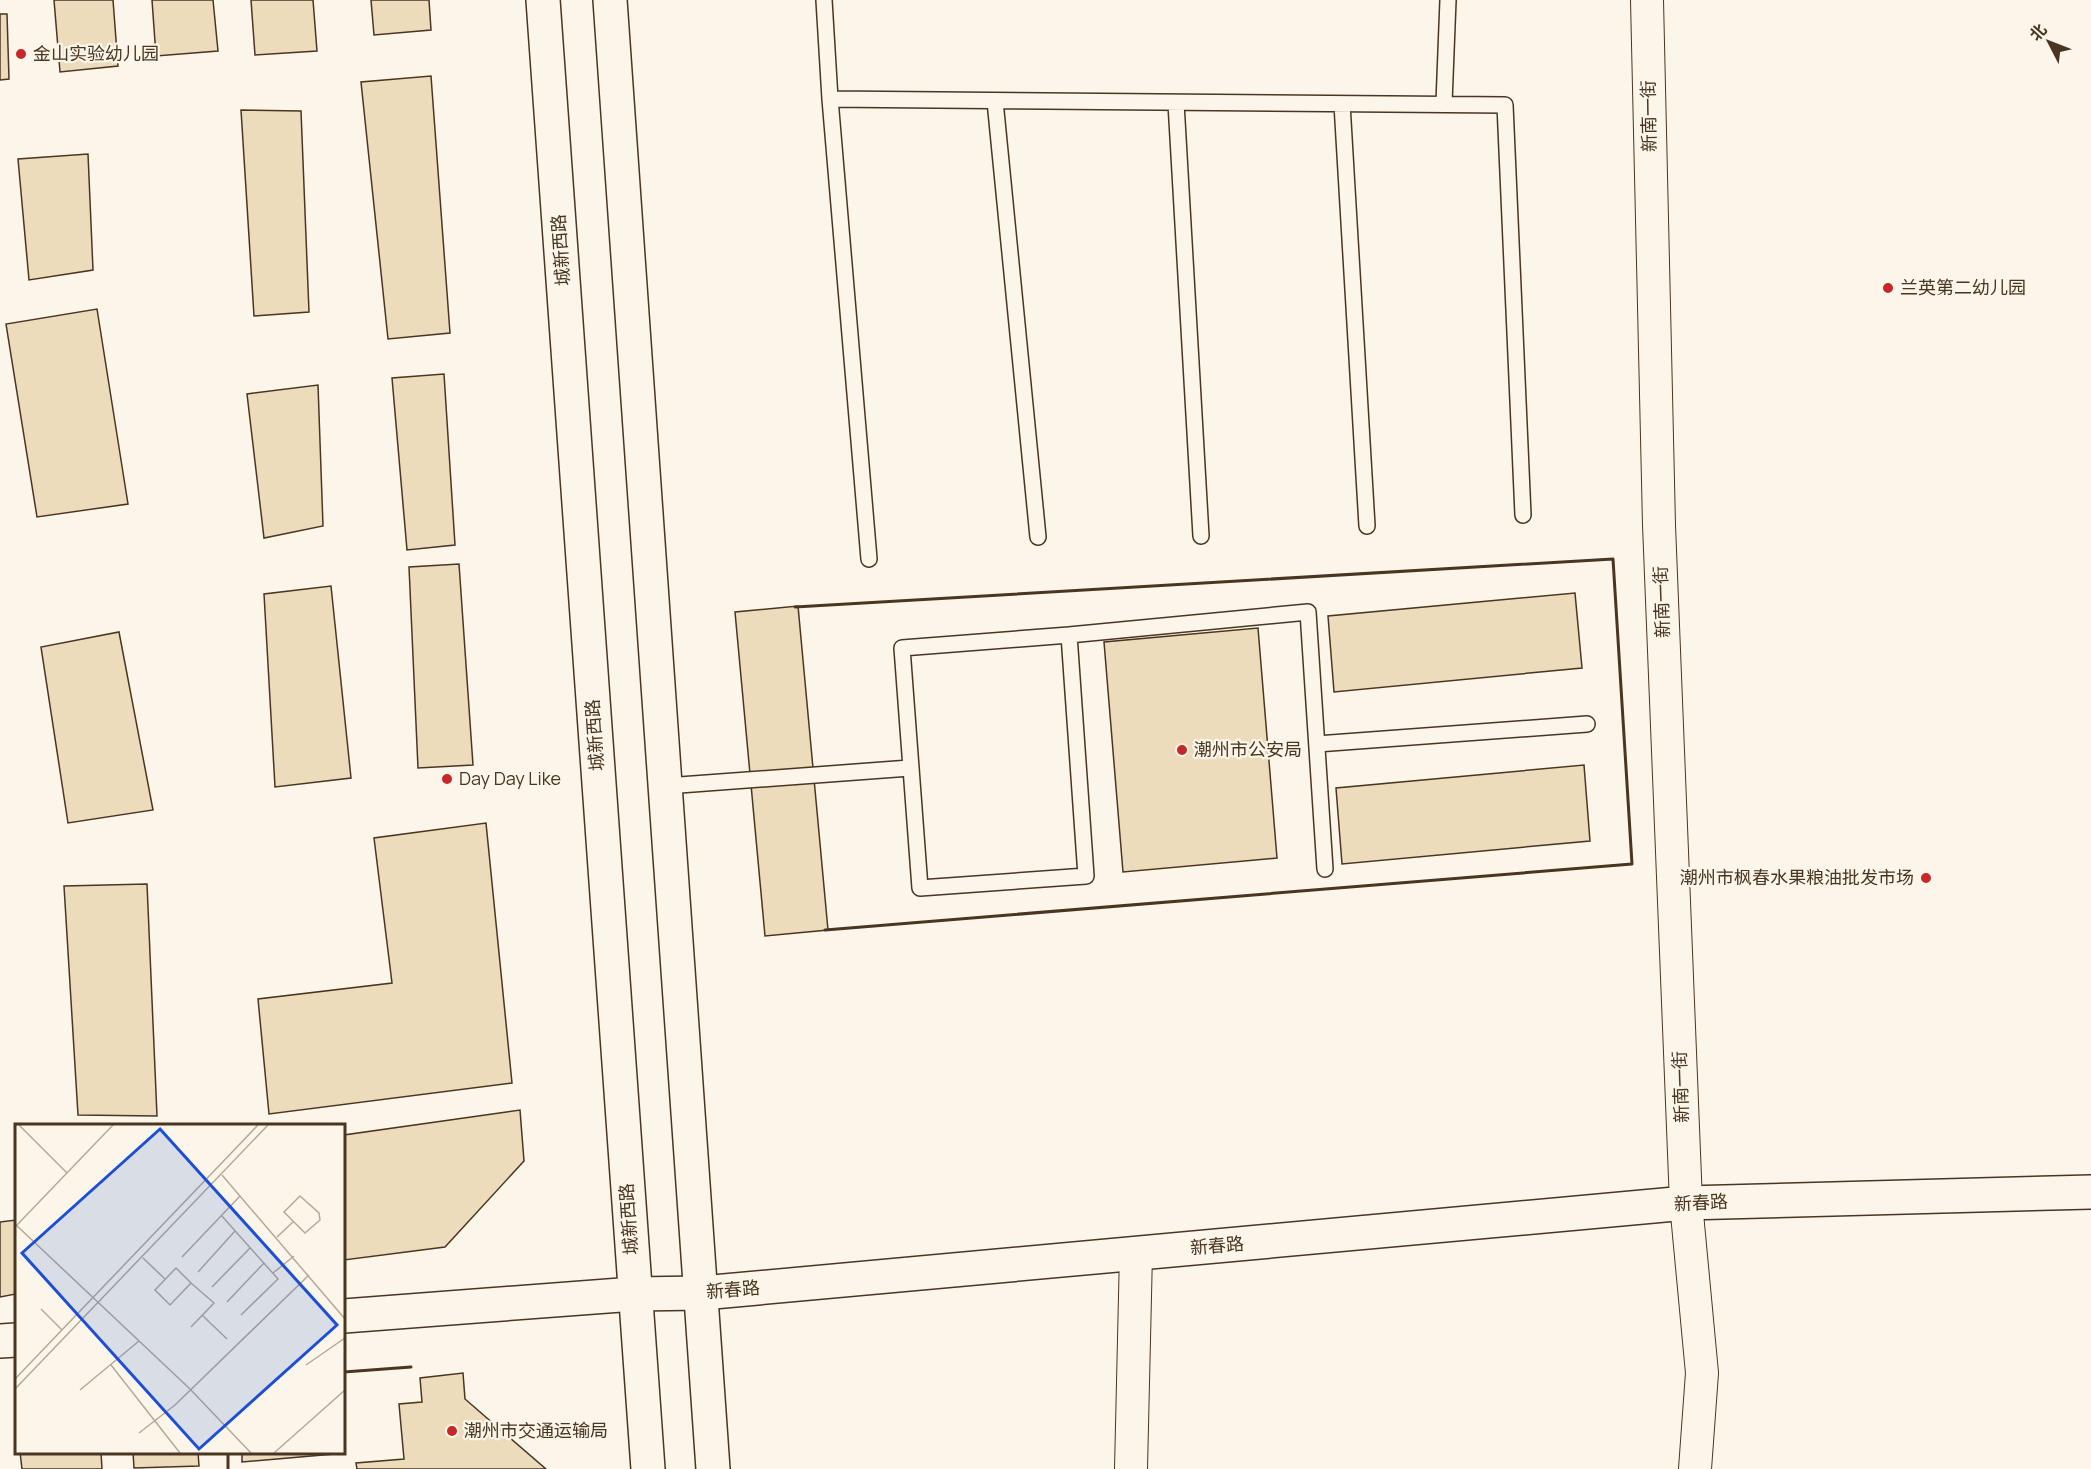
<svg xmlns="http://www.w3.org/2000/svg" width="2091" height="1469" font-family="Manrope,'Noto Sans SC',sans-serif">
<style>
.building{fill:#ecdcbc;stroke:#4a3520;stroke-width:1.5}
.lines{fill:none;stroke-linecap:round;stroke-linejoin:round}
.service-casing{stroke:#4a3520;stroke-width:18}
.minor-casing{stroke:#4a3520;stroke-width:34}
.tertiary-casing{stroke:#4a3520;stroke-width:36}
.secondary-casing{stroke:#4a3520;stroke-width:36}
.service{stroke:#fbf6e9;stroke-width:15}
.minor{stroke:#fbf6e9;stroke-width:32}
.tertiary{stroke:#fbf6e9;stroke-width:33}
.secondary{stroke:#fbf6e9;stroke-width:33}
.wall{stroke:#4a3520;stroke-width:3}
.poi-dot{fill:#c62828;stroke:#fbf6e9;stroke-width:2}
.labels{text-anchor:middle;stroke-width:4.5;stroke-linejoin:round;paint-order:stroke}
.poi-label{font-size:18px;fill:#4a3520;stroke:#fbf6e9;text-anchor:start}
.street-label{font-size:18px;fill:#4a3520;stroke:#fbf6e9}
.inset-road{fill:none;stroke:#b4a999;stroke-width:1.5}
.view{fill:#1d4ed8;fill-opacity:0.15;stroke:#1d4ed8;stroke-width:3}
.inset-edge{fill:none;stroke:#4a3520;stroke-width:3}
</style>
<rect width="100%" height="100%" fill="#fbf6e9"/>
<path class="building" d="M 54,0 L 113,0 L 118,66 L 60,72 Z
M 152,0 L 213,0 L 218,51 L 156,56 Z
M 251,0 L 313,0 L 317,51 L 255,55 Z
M 371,0 L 429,0 L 431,30 L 374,35 Z
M 0,14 L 7,14 L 9,79 L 0,80 Z
M 431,76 L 450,333 L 388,339 L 361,82 Z
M 241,110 L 301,111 L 309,312 L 254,316 Z
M 88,154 L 93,270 L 29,280 L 18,159 Z
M 97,309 L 128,504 L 37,517 L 6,324 Z
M 444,374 L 455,545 L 407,550 L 392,378 Z
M 318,385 L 323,526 L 264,538 L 247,394 Z
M 459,564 L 473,765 L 418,768 L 409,567 Z
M 331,586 L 351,778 L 275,787 L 264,594 Z
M 1575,593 L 1582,668 L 1334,692 L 1328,616 Z
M 798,606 L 828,930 L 765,936 L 735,612 Z
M 1258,628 L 1277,858 L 1123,872 L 1104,642 Z
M 119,632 L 153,810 L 68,823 L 41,647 Z
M 1584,765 L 1590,841 L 1342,864 L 1336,788 Z
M 486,823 L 512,1083 L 269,1114 L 258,999 L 392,983 L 374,838 Z
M 147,884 L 157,1116 L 78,1115 L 64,886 Z
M 520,1110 L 524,1161 L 445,1247 L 344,1260 L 344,1135 Z
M 16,1220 L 16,1294 L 0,1297 L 0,1222 Z
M 463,1373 L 465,1399 L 546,1469 L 357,1469 L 356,1463 L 404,1459 L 399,1404 L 422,1402 L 420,1378 Z
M 20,1452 L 101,1452 L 102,1469 L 22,1469 Z
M 133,1452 L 198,1452 L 199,1466 L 134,1468 Z
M 242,1452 L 334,1452 L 334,1454 L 242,1462 Z"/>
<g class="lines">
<defs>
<path id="service" d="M 824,0 L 830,99 L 869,559
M 830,99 L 1505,105 L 1523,515
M 995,101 L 1038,537
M 1176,103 L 1201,536
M 1444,103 L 1448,0
M 1342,104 L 1367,526
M 1069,635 L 1086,876 L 920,888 L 902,648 Z
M 1069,635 L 1308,612 L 1325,869
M 1317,744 L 1587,724
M 666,786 L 910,768"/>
<path id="minor" d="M 1647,0 L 1659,525 L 1686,1203 L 1702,1373 L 1695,1469
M 1131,1469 L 1136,1253"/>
<path id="tertiary" d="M 344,1316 L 634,1294 L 702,1293 L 1686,1203 L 2091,1192
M 0,1341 L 16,1340"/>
<path id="secondary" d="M 543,0 L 648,1469
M 610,0 L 713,1469"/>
</defs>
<use href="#service" class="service-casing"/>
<use href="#minor" class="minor-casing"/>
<use href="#tertiary" class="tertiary-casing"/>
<use href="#secondary" class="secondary-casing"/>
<use href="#service" class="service"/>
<use href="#minor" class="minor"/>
<use href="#tertiary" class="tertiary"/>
<use href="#secondary" class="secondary"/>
<path class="wall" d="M 795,607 L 1613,559 L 1632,864 L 825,930
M 344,1372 L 411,1367
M 228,1452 L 228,1469"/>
</g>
<g class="poi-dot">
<circle cx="21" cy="54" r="6"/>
<circle cx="1888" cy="288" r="6"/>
<circle cx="1182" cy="750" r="6"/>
<circle cx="447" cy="779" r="6"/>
<circle cx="1926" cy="878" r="6"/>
<circle cx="452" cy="1431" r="6"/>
</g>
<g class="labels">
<g class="poi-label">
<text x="33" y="60">金山实验幼儿园</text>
<text x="1900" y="294">兰英第二幼儿园</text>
<text x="1194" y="756">潮州市公安局</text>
<text x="459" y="785">Day Day Like</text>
<text x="1914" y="884" text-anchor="end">潮州市枫春水果粮油批发市场</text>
<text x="464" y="1437">潮州市交通运输局</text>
</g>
<g class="street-label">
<text transform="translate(1649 116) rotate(-91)" y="6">新南一街</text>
<text transform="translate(561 250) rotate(-94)" y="6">城新西路</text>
<text transform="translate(1662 602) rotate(-92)" y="6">新南一街</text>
<text transform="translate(595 735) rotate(-94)" y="6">城新西路</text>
<text transform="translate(1681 1087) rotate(-92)" y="6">新南一街</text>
<text transform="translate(1701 1203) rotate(-3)" y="6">新春路</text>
<text transform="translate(629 1219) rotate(-94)" y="6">城新西路</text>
<text transform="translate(1217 1246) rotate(-5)" y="6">新春路</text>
<text transform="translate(733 1290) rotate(-5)" y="6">新春路</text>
</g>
</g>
<g transform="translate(15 1124)">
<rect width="330" height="330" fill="#fbf6e9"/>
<path class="inset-road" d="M 4,1 L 52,49M 207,51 L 330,195M 285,72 L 304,89 L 305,96 L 290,109 L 269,88 ZM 206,91 L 263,155 L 226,191M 0,100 L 175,265 L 236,329M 1,102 L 98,1M 262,113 L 278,98M 167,133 L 225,72M 128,134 L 150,155M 161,144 L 176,159 L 155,181 L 140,166 ZM 183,148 L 220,107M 258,149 L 279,132M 197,163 L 235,124M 212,178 L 249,139M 26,185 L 47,206M 187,191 L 212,215M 176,203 L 199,179 L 176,159M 96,241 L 165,329M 291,241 L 330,214M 0,255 L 243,1M 0,265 L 253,1M 65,266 L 124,217M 124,309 L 160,281 L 294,151M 259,329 L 330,266"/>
<path class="view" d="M 145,5 L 322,201 L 184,325 L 7,129 Z"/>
<rect width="330" height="330" class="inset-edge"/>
</g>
<g transform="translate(2049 42) rotate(312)" stroke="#fbf6e9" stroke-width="4.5" paint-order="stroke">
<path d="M0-4.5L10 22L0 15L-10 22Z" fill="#4a3520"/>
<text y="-9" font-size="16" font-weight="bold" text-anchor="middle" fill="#4a3520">北</text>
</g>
</svg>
